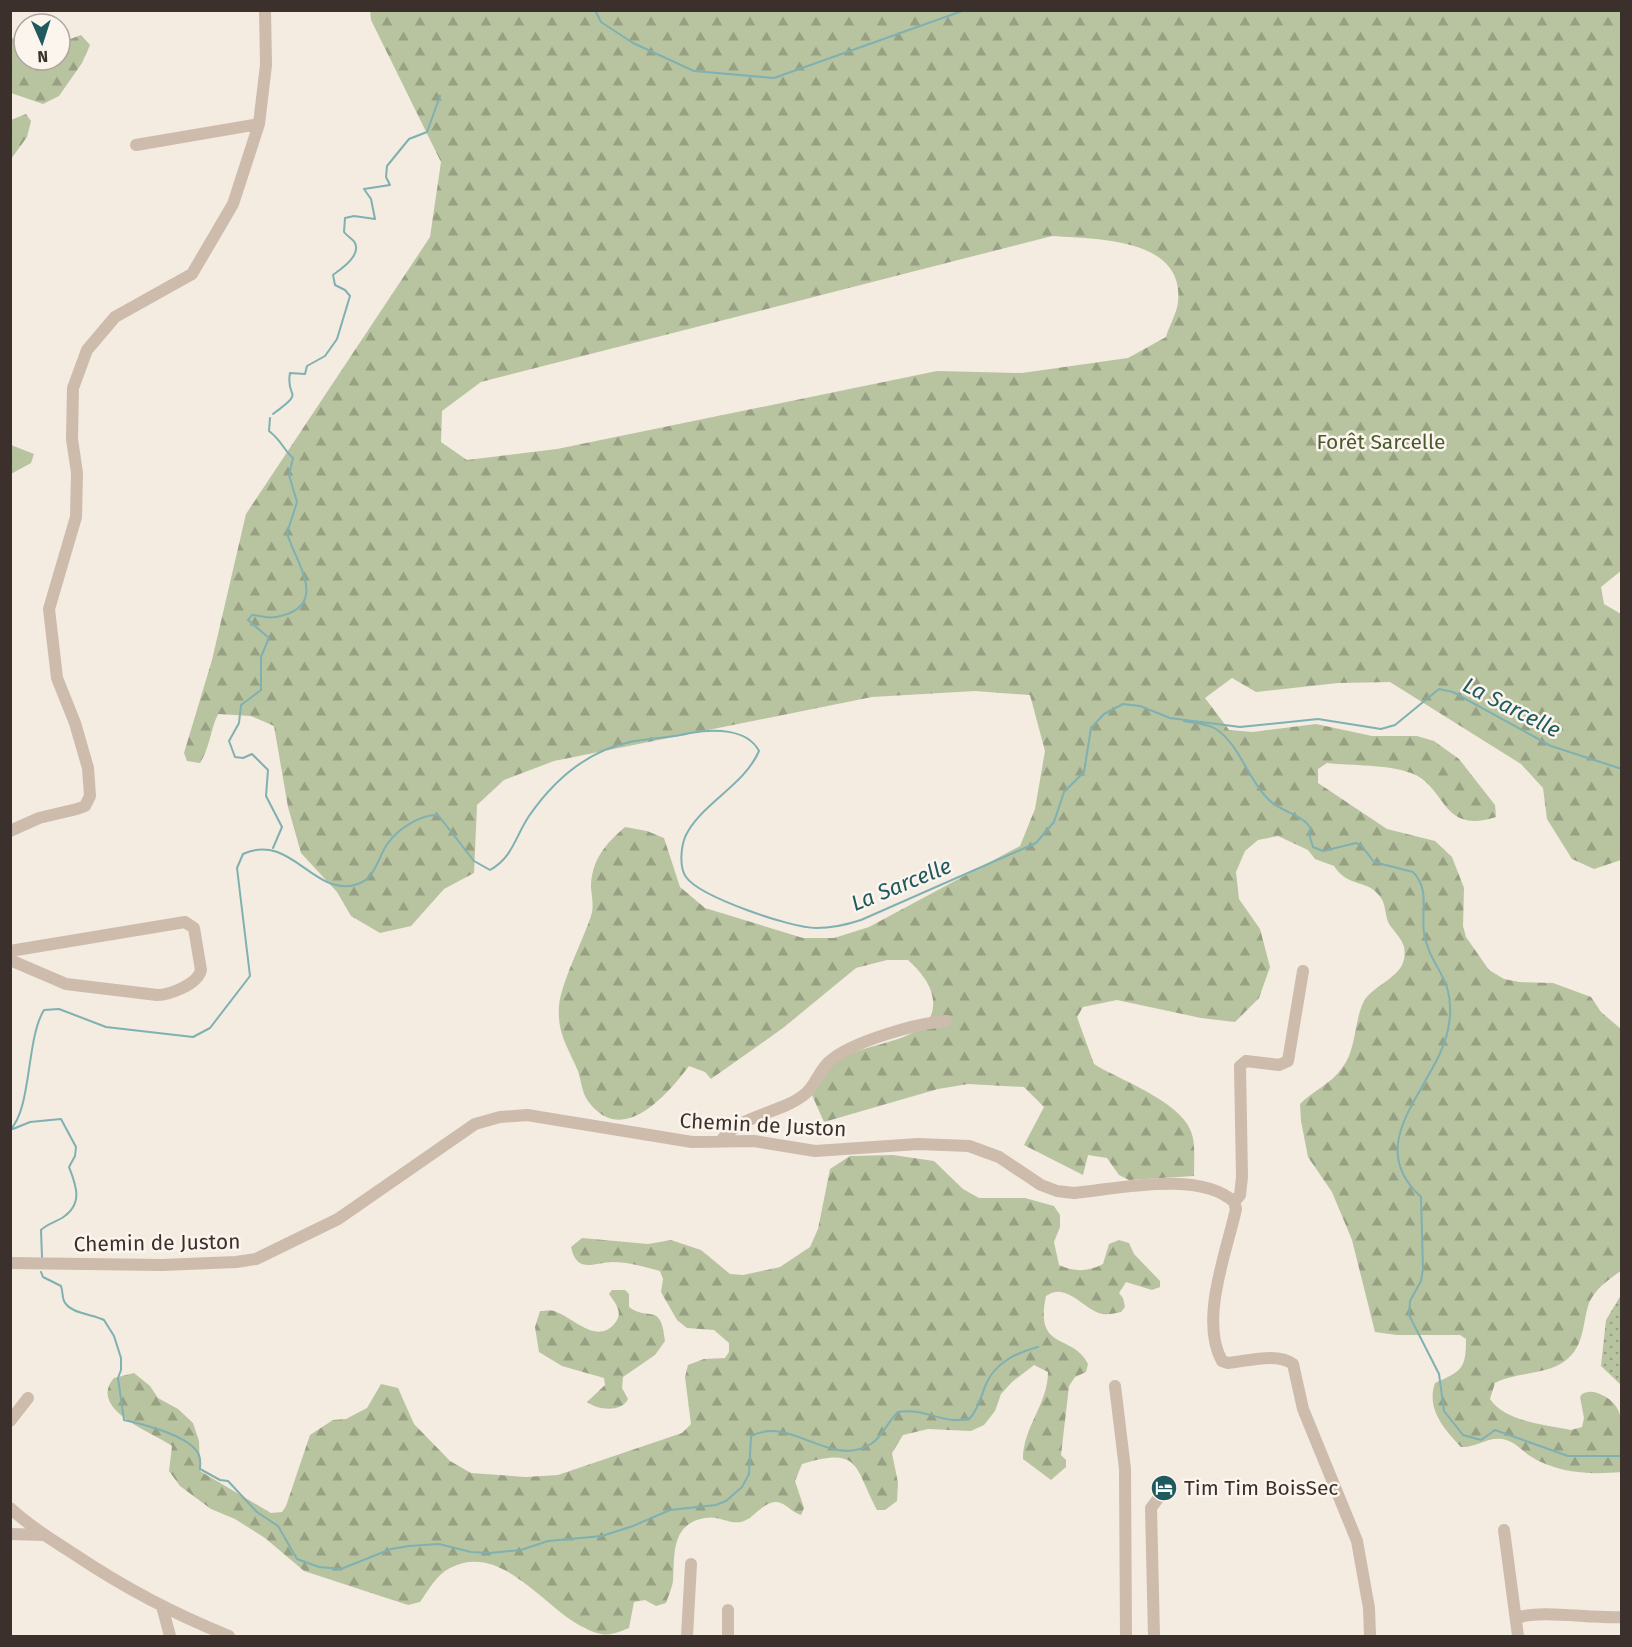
<svg xmlns="http://www.w3.org/2000/svg" width="1632" height="1647" font-family="'Fira Sans',sans-serif">
<style>
.grass{fill:url(#grass-dots)}
.forest{fill:url(#forest-firs);fill-rule:evenodd}
.lines{fill:none;stroke-linecap:round;stroke-linejoin:round}
.stream{stroke:#7fb0b2;stroke-width:2}
.minor{stroke:#cdbbac;stroke-width:12}
.labels{text-anchor:middle;stroke-width:5;stroke-linejoin:round;paint-order:stroke}
.park-label{font-size:21px;fill:#4a5a2e;stroke:#fbf5ee}
.street-label{font-size:21px;fill:#3b302b;stroke:#fbf5ee}
.poi-label{font-size:21px;fill:#3b302b;stroke:#fbf5ee;text-anchor:start}
.water-label{font-size:22px;font-style:italic;fill:#1f5a5e;stroke:#fbf5ee}
</style>
<defs>
<pattern id="grass-dots" width="8" height="8" patternUnits="userSpaceOnUse" patternTransform="scale(1.5)"><rect width="8" height="8" fill="#b8c4a0"/><path d="M2 2h.1M6 6h.1" fill="none" stroke="#97a083" stroke-width="1.8" stroke-linecap="round"/></pattern>
<pattern id="forest-firs" width="22" height="20" patternUnits="userSpaceOnUse" patternTransform="scale(1.5)"><rect width="22" height="20" fill="#b8c4a0"/><path d="M5 1l3.5 6h-7zM16 11l3.5 6h-7z" fill="#97a083"/></pattern>
</defs>
<rect width="100%" height="100%" fill="#f4ebe1"/>
<path class="grass" d="M 1621,1295 L 1621,1385 L 1601,1366 L 1606,1320 Z"/>
<path class="forest" d="M 370,11 L 1621,11 L 1622,570 L 1601,587 L 1604,604 L 1621,614 L 1621,860 L 1594,869 L 1572,859 L 1547,819 L 1543,788 L 1521,764 L 1390,682 L 1338,683 L 1256,692 L 1232,678 L 1205,698 L 1229,730 L 1253,732 L 1316,724 L 1372,736 L 1417,736 L 1434,741 L 1459,759 L 1495,805 L 1496,817 C 1440,835 1447,786 1411,773 C 1386,764 1354,766 1327,763 L 1318,769 L 1318,783 L 1387,829 L 1435,841 L 1452,857 L 1464,888 L 1463,926 L 1466,937 L 1489,970 L 1504,979 L 1519,982 L 1553,983 L 1591,997 L 1601,1012 L 1621,1029 L 1621,1271 C 1609,1279 1595,1289 1589,1303 C 1582,1324 1585,1346 1565,1361 C 1546,1375 1516,1372 1495,1383 L 1490,1399 C 1505,1422 1547,1425 1571,1430 L 1582,1427 L 1584,1418 L 1580,1397 L 1582,1394 C 1591,1390 1596,1392 1604,1396 C 1631,1409 1621,1447 1621,1472 C 1591,1475 1556,1473 1530,1456 C 1520,1449 1514,1441 1502,1439 C 1487,1437 1475,1448 1461,1447 C 1444,1429 1426,1409 1435,1383 C 1462,1371 1466,1369 1466,1339 L 1460,1335 L 1397,1335 L 1375,1332 L 1352,1240 L 1332,1192 L 1308,1157 L 1301,1121 L 1300,1104 C 1313,1091 1332,1083 1342,1068 C 1356,1051 1354,1023 1363,1003 C 1373,982 1410,978 1404,947 C 1402,939 1394,931 1389,924 C 1385,916 1386,905 1381,898 C 1368,878 1349,889 1334,866 L 1315,859 L 1308,850 L 1278,836 L 1258,840 L 1245,851 L 1236,872 L 1239,899 L 1260,929 L 1270,967 L 1259,998 L 1235,1022 L 1201,1018 L 1117,1000 L 1083,1007 L 1077,1017 L 1094,1064 C 1123,1082 1187,1103 1193,1138 C 1195,1150 1194,1164 1194,1176 L 1129,1180 L 1119,1175 L 1107,1158 L 1088,1155 L 1083,1175 L 1024,1145 L 1044,1107 L 1024,1087 L 968,1084 L 938,1089 L 824,1122 L 812,1095 C 819,1086 825,1072 833,1064 C 858,1041 930,1045 933,1007 C 935,988 921,972 908,960 L 887,960 L 856,968 L 783,1028 L 711,1079 L 705,1072 L 689,1066 C 667,1095 622,1148 588,1101 C 582,1093 581,1080 578,1071 C 568,1047 557,1034 559,1006 C 561,983 583,940 591,916 C 594,908 592,897 591,888 C 591,861 605,844 625,827 L 647,831 L 664,838 L 680,887 L 705,908 L 803,938 L 834,938 L 869,927 L 1020,846 L 1035,809 L 1045,751 L 1030,695 L 975,691 L 872,697 L 554,761 L 504,780 L 477,805 L 474,873 L 444,889 L 411,926 L 380,933 L 351,916 L 337,892 L 301,853 L 288,807 L 274,726 L 251,716 L 218,714 C 210,731 210,747 200,763 L 187,761 L 184,753 L 212,660 L 246,514 L 430,237 L 441,162 L 371,20 ZM 1052,236 C 1094,239 1185,237 1178,302 C 1177,313 1169,326 1166,337 L 1128,358 L 1022,373 L 937,371 L 557,449 L 467,460 L 441,442 L 442,411 L 481,382 Z
M 81,35 L 90,45 L 82,63 L 59,96 L 43,104 L 11,93 L 11,37 L 24,47 L 24,60 L 60,60 L 60,43 Z
M 26,114 L 31,121 L 27,137 L 11,159 L 11,120 Z
M 11,445 L 34,454 L 31,463 L 11,474 Z
M 893,1155 L 934,1161 L 963,1189 L 979,1198 L 1025,1198 L 1054,1206 L 1060,1215 L 1060,1227 L 1054,1242 L 1059,1265 C 1074,1272 1088,1272 1103,1264 L 1109,1244 L 1119,1240 L 1129,1243 L 1134,1254 L 1160,1281 L 1160,1287 L 1152,1290 L 1126,1282 L 1119,1293 L 1123,1298 L 1125,1307 L 1121,1312 C 1116,1313 1108,1315 1102,1314 C 1083,1309 1066,1281 1046,1296 C 1034,1352 1073,1333 1088,1364 L 1086,1372 L 1075,1377 L 1069,1386 L 1061,1455 L 1066,1460 L 1066,1467 L 1051,1480 L 1023,1459 C 1023,1427 1048,1404 1048,1372 L 1034,1365 L 1012,1382 L 1001,1394 L 995,1411 L 984,1425 L 971,1431 L 928,1429 L 903,1435 L 892,1453 L 898,1483 L 897,1501 L 885,1510 L 877,1510 C 854,1467 861,1446 802,1464 L 795,1481 L 804,1508 L 801,1515 C 792,1512 788,1506 781,1503 C 765,1497 755,1519 741,1522 C 728,1524 718,1515 705,1518 C 670,1524 675,1556 673,1581 C 672,1588 668,1597 666,1603 L 656,1606 L 645,1600 L 634,1602 L 629,1628 C 623,1630 617,1633 611,1634 C 603,1636 592,1632 585,1628 C 544,1609 502,1541 450,1568 C 436,1575 428,1591 420,1602 L 408,1605 L 304,1571 L 265,1538 L 235,1519 L 211,1509 L 180,1486 L 169,1471 L 172,1446 C 157,1434 86,1410 114,1378 L 134,1373 L 150,1386 L 158,1398 L 178,1409 L 193,1423 L 199,1441 L 200,1471 L 271,1513 L 282,1512 L 286,1506 L 310,1435 L 333,1420 L 346,1419 L 367,1408 L 381,1384 L 398,1388 L 414,1424 L 450,1461 L 471,1473 L 526,1477 L 558,1475 L 682,1433 L 691,1424 L 685,1377 L 688,1365 L 704,1359 L 725,1358 L 729,1352 L 729,1343 L 714,1330 L 687,1328 L 677,1320 L 661,1292 L 663,1279 L 660,1271 C 646,1267 627,1262 613,1262 C 595,1262 577,1275 571,1247 L 582,1238 L 648,1244 L 671,1240 L 701,1250 L 730,1274 L 743,1275 L 780,1267 L 810,1247 L 818,1229 L 830,1169 L 850,1156 Z
M 612,1290 L 625,1290 L 629,1294 L 629,1307 C 649,1322 661,1301 665,1341 L 655,1355 L 623,1377 L 622,1388 L 628,1399 C 621,1413 598,1410 587,1402 L 605,1385 L 604,1378 L 562,1366 L 539,1352 L 535,1327 L 540,1311 C 544,1311 550,1310 554,1311 C 573,1317 597,1346 615,1323 C 624,1312 615,1303 609,1294 Z"/>
<g class="lines">
<path class="stream" d="M 595,10 L 601,22 L 633,43 L 694,71 L 774,78 L 965,10
M 273,414 C 307,389 285,400 290,373 L 305,374 L 307,366 L 325,356 L 337,339 L 350,296 L 345,290 L 335,285 L 333,275 C 341,269 361,256 355,243 C 353,239 347,236 344,232 L 345,218 L 354,216 L 375,219 L 371,199 L 364,189 L 390,185 L 386,177 L 387,166 L 409,139 L 427,132 L 440,96
M 270,418 L 269,431 C 282,441 283,449 293,458 L 289,475 L 297,502 L 287,533 C 295,562 332,607 276,617 C 268,619 259,615 252,615 L 248,620 L 269,638 L 261,657 L 261,690 L 241,705 L 239,723 L 229,741 L 235,757 L 243,758 L 252,754 L 268,770 L 266,796 L 282,827 L 273,848
M 1184,721 C 1193,723 1208,724 1216,729 C 1241,746 1247,779 1269,800 C 1281,812 1304,815 1311,829 L 1309,834 L 1313,847 L 1323,851 L 1356,843 L 1361,845 L 1374,862 L 1413,872 C 1430,889 1421,911 1424,933 C 1430,969 1456,977 1449,1024 C 1441,1084 1358,1140 1421,1197 L 1423,1269 L 1421,1281 L 1410,1301 L 1409,1315 L 1439,1374 L 1444,1411 L 1463,1435 L 1481,1440 L 1495,1430 L 1568,1456 L 1622,1456
M 13,1129 L 30,1122 L 61,1119 L 76,1147 L 75,1156 L 69,1167 C 76,1185 84,1204 62,1218 C 55,1222 47,1224 41,1230 L 42,1257
M 10,1130 C 32,1108 26,1039 44,1010 L 59,1009 L 106,1027 L 193,1037 L 210,1028 L 250,976 L 237,868 L 243,854 C 290,832 313,896 355,885 C 376,880 377,858 388,843 C 398,829 421,814 438,815 L 474,861 L 490,870 C 513,857 515,837 529,816 C 554,780 588,751 630,742 C 650,738 670,738 690,733 C 713,729 747,728 759,751 C 744,786 700,804 685,837 C 681,848 679,867 686,877 C 700,897 791,928 816,928 C 831,928 846,925 861,920 L 1036,843 L 1054,822 L 1064,792 L 1084,772 L 1091,728 L 1104,714 L 1123,704 L 1140,706 L 1170,718 L 1240,727 L 1318,719 L 1381,729 L 1395,725 L 1439,689 L 1453,692 L 1551,746 L 1622,769
M 41,1272 L 43,1277 L 61,1286 C 63,1291 62,1297 64,1301 C 70,1314 93,1314 104,1320 L 114,1336 L 121,1358 L 121,1370 L 118,1378 L 124,1420 C 142,1424 191,1436 199,1455 C 201,1460 200,1465 200,1469 L 220,1480 L 228,1481 L 257,1512 L 278,1526 L 297,1559 L 319,1567 L 341,1569 L 391,1549 L 409,1546 L 439,1544 L 471,1552 L 490,1553 L 521,1550 L 548,1541 L 602,1536 L 633,1526 L 670,1510 L 716,1505 L 726,1501 L 742,1487 L 749,1474 L 751,1436 C 791,1415 830,1469 871,1444 C 883,1436 888,1421 898,1412 C 924,1407 945,1426 970,1418 C 979,1408 981,1396 986,1384 C 996,1362 1016,1353 1038,1347"/>
<path class="minor" d="M 136,145 L 259,124
M 10,831 L 39,818 L 77,809 L 85,806 L 90,796 L 88,768 L 75,723 L 57,678 L 49,609 L 76,517 L 77,473 L 72,439 L 73,388 L 87,350 L 115,317 L 192,274 L 233,204 L 259,124 L 266,65 L 265,10
M 10,951 L 185,922 L 194,928 L 201,970 C 198,984 170,995 157,995 L 66,984 L 10,960
M 721,1141 C 740,1114 781,1114 805,1094 C 816,1085 819,1070 830,1061 C 851,1042 917,1023 946,1021
M 1234,1202 L 1240,1195 L 1242,1177 L 1240,1066 L 1246,1061 L 1279,1065 L 1288,1061 L 1303,971
M 10,1263 L 162,1265 L 236,1262 L 256,1259 L 338,1219 L 475,1124 L 500,1117 L 527,1115 L 692,1142 L 754,1141 L 815,1151 L 918,1144 L 969,1146 L 999,1157 L 1041,1185 L 1057,1191 L 1074,1193 C 1117,1189 1200,1170 1234,1202 L 1236,1209 C 1227,1251 1199,1320 1222,1361 L 1228,1363 C 1248,1361 1277,1352 1293,1364 L 1303,1409 L 1357,1541 L 1369,1608 L 1370,1636
M 1115,1386 L 1125,1469 L 1126,1636
M 10,1421 L 28,1398
M 10,1508 C 30,1526 52,1540 74,1554 C 123,1587 174,1614 229,1636
M 1504,1530 L 1518,1636
M 10,1534 L 45,1535
M 162,1606 L 170,1636
M 1516,1618 C 1542,1609 1590,1619 1622,1617
M 687,1636 L 691,1564
M 728,1636 L 728,1610
M 1154,1636 L 1151,1508 L 1157,1500"/>
</g>
<defs>
<symbol id="hotel-disc" viewBox="-11 -11 22 22"><circle r="9.5" fill="#1f5a5e" stroke="#fbf5ee"/><path d="M-6-4.5h1.5V1H6V5H4.5V3h-9V5H-6ZM-4 0a1.8 1.8 0 1 1 3.6 0ZM.5 0V-2.5h3Q6-2.5 6 0Z" fill="#fff"/></symbol>
</defs>
<g fill-rule="evenodd">
<use href="#hotel-disc" x="1149" y="1473" width="30" height="30"/>
</g>
<g class="labels">
<g class="park-label">
<text x="1381" y="449">Forêt Sarcelle</text>
</g>
<g class="street-label">
<text transform="translate(763 1125) rotate(3)" y="7">Chemin de Juston</text>
<text transform="translate(157 1243) rotate(-1)" y="7">Chemin de Juston</text>
</g>
<g class="poi-label">
<text x="1184" y="1495">Tim Tim BoisSec</text>
</g>
<g class="water-label">
<text transform="translate(1512 707) rotate(27)" y="8">La Sarcelle</text>
<text transform="translate(901 884) rotate(-22)" y="8">La Sarcelle</text>
</g>
</g>
<rect width="1632" height="1647" fill="none" stroke="#3b302b" stroke-width="24"/>
<g transform="translate(42 42) rotate(177)"><circle r="28" fill="#fbf5ee" stroke="#aea6a0" stroke-width="1.5"/>
<path d="M0-4.5L10 22L0 15L-10 22Z" fill="#1f5a5e"/>
<text y="-9" font-size="16" font-weight="bold" text-anchor="middle" fill="#3b302b">N</text>
</g>
</svg>
